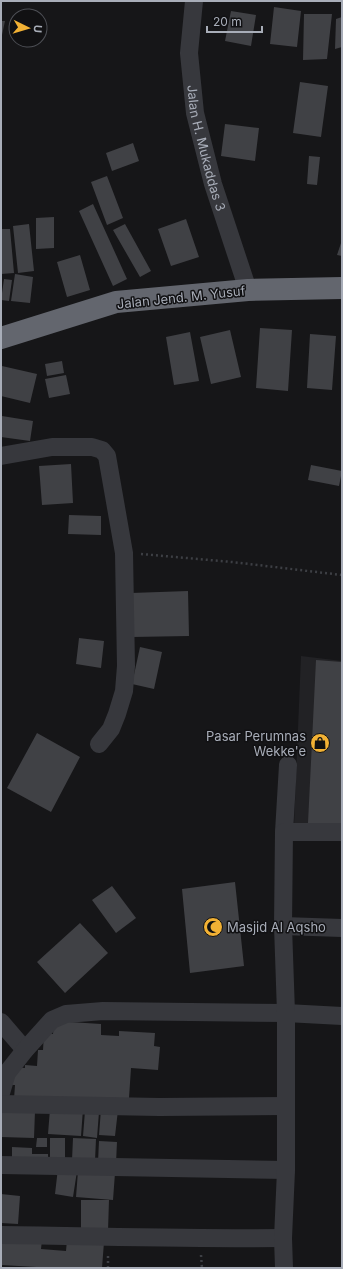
<svg xmlns="http://www.w3.org/2000/svg" width="343" height="1269" font-family="Inter,sans-serif">
<style>
.built{fill:#222225}
.building{fill:#404145}
.lines{fill:none;stroke-linecap:round;stroke-linejoin:round}
.path{stroke:#3d3f44;stroke-width:2.5;stroke-dasharray:2 3;stroke-linecap:butt}
.street{stroke:#37383d;stroke-width:18}
.highway{stroke:#63666e;stroke-width:22}
.labels{text-anchor:middle;stroke-width:3;stroke-linejoin:round;paint-order:stroke}
.street-label{font-size:13px;fill:#a8adb8;stroke:#111113}
.poi-label{font-size:13px;fill:#a8adb8;stroke:#111113;text-anchor:end}
</style>
<rect width="100%" height="100%" fill="#161618"/>
<path class="built" d="M 301,656 L 342,661 L 342,825 L 294,826 Z"/>
<path class="building" d="M 274,7 L 301,11 L 297,47 L 270,44 Z
M 231,11 L 256,15 L 251,46 L 225,41 Z
M 304,14 L 332,14 L 327,59 L 303,60 Z
M 342,17 L 342,47 L 335,49 L 336,19 Z
M 1,21 L 5,21 L 2,35 L 1,35 Z
M 300,82 L 328,86 L 321,137 L 293,133 Z
M 225,124 L 259,128 L 255,161 L 221,156 Z
M 133,143 L 139,161 L 112,171 L 106,153 Z
M 309,156 L 320,157 L 317,185 L 307,184 Z
M 107,176 L 123,218 L 107,225 L 91,182 Z
M 93,204 L 127,279 L 113,286 L 79,211 Z
M 54,217 L 54,248 L 36,249 L 36,218 Z
M 186,219 L 199,257 L 171,266 L 158,229 Z
M 29,224 L 34,271 L 18,273 L 13,226 Z
M 125,224 L 151,271 L 140,277 L 113,230 Z
M 1,229 L 10,229 L 14,273 L 1,274 Z
M 342,240 L 342,256 L 337,255 Z
M 80,255 L 90,290 L 67,297 L 57,262 Z
M 15,274 L 33,277 L 30,303 L 11,301 Z
M 4,279 L 12,280 L 9,301 L 1,300 Z
M 260,328 L 292,330 L 288,391 L 256,388 Z
M 230,330 L 241,377 L 211,384 L 200,337 Z
M 190,332 L 199,381 L 174,385 L 166,337 Z
M 310,334 L 336,336 L 332,390 L 307,388 Z
M 62,361 L 64,373 L 47,376 L 45,364 Z
M 2,366 L 37,374 L 30,403 L 1,396 L 1,371 Z
M 66,375 L 70,394 L 49,398 L 45,379 Z
M 2,416 L 33,421 L 30,441 L 1,437 Z
M 71,464 L 73,503 L 42,505 L 39,466 Z
M 311,465 L 342,471 L 339,486 L 308,480 Z
M 69,515 L 101,516 L 101,535 L 68,534 Z
M 188,591 L 189,636 L 132,637 L 131,593 Z
M 79,638 L 104,641 L 101,668 L 76,664 Z
M 140,647 L 162,652 L 154,689 L 132,684 Z
M 316,660 L 342,662 L 342,824 L 308,823 Z
M 37,733 L 80,757 L 51,812 L 7,788 Z
M 235,882 L 244,966 L 190,973 L 182,889 Z
M 112,886 L 136,918 L 116,933 L 92,900 Z
M 80,923 L 108,953 L 65,993 L 37,962 Z
M 54,1021 L 101,1024 L 101,1035 L 119,1036 L 119,1031 L 155,1033 L 154,1046 L 160,1047 L 158,1070 L 131,1068 L 129,1098 L 14,1099 L 15,1085 L 11,1085 L 12,1067 L 25,1068 L 25,1065 L 37,1066 L 38,1050 L 43,1050 L 44,1033 L 53,1034 Z
M 50,1109 L 83,1109 L 81,1136 L 48,1134 Z
M 101,1109 L 118,1110 L 115,1136 L 99,1135 Z
M 1,1110 L 35,1111 L 34,1138 L 1,1137 Z
M 85,1111 L 99,1112 L 97,1138 L 83,1136 Z
M 37,1138 L 47,1138 L 47,1147 L 36,1147 Z
M 50,1138 L 65,1138 L 65,1163 L 50,1162 Z
M 73,1138 L 96,1139 L 95,1161 L 72,1160 Z
M 99,1141 L 117,1142 L 116,1163 L 98,1162 Z
M 12,1147 L 32,1148 L 32,1154 L 48,1154 L 48,1164 L 12,1164 Z
M 58,1168 L 77,1171 L 73,1197 L 55,1194 Z
M 78,1171 L 115,1173 L 113,1200 L 76,1197 Z
M 1,1194 L 20,1196 L 18,1224 L 1,1223 Z
M 81,1200 L 109,1200 L 108,1231 L 81,1230 Z
M 1,1238 L 42,1240 L 41,1249 L 66,1251 L 67,1240 L 104,1242 L 102,1268 L 54,1268 L 1,1265 Z"/>
<g class="lines">
<path class="path" d="M 141,554 L 232,562 L 342,575
M 201,1255 L 202,1268
M 108,1268 L 108,1254"/>
<g class="street">
<path id="s1" d="M 194,1 L 189,53 L 195,113 L 213,184 L 248,290"/>
<path d="M 1,456 L 52,447 L 92,447 L 102,450 L 107,456 L 124,553 L 126,666 L 124,691 L 117,714 L 111,729 L 99,744"/>
<path d="M 284,832 L 288,765"/>
<path d="M 283,926 L 342,928"/>
<path d="M 1,1022 L 25,1050"/>
<path d="M 1,1093 L 7,1073 L 25,1050 L 52,1020 L 66,1014 L 103,1011 L 286,1013 L 342,1016"/>
<path d="M 1,1104 L 159,1107 L 285,1106"/>
<path d="M 1,1165 L 286,1170"/>
<path d="M 1,1235 C 95,1236 189,1239 283,1238"/>
<path d="M 284,1268 L 283,1238 L 286,1170 L 286,1013 L 283,926 L 284,832 L 342,832"/>
</g>
<path class="highway" d="M 1,338 L 116,302 L 248,290 L 342,288"/>
</g>
<defs>
<symbol id="shop-disc" viewBox="-11 -11 22 22"><circle r="9.5" fill="#f2b134" stroke="#111113"/><path d="M-5-2.5h2.3a2.7 3.5 0 0 1 5.4 0H5L5.5 6h-11ZM-1.5-2.5h3a1.5 2.3 0 0 0-3 0Z" fill="#111"/></symbol>
<symbol id="mosque-disc" viewBox="-11 -11 22 22"><circle r="9.5" fill="#f2b134" stroke="#111113"/><path d="M3.5-4.9A6 6 0 1 0 3.5 4.9A5 5 0 1 1 3.5-4.9Z" fill="#111"/></symbol>
</defs>
<g fill-rule="evenodd">
<use href="#shop-disc" x="309" y="732" width="22" height="22"/>
<use href="#mosque-disc" x="202" y="916" width="22" height="22"/>
</g>
<g class="labels">
<g class="street-label">
<text dy="5" stroke="none"><textPath href="#s1" startOffset="149">Jalan H. Mukaddas 3</textPath></text>
<text transform="translate(181 297) rotate(-6)" y="5">Jalan Jend. M. Yusuf</text>
</g>
<g class="poi-label">
<text x="306" y="741">Pasar Perumnas<tspan x="306" dy="15">Wekke'e</tspan></text>
<text x="227" y="932" text-anchor="start">Masjid Al Aqsho</text>
</g>
</g>
<rect width="343" height="1269" fill="none" stroke="#a8adb8" stroke-width="4"/>
<g transform="translate(28 28) rotate(95)"><circle r="19" fill="#111113" stroke="#4d4f55"/>
<path d="M0-3L7 15L0 10L-7 15Z" fill="#f2b134"/>
<text y="-6" font-size="11" font-weight="bold" text-anchor="middle" fill="#a8adb8">U</text>
</g>
<path d="M207 26v6h55v-6" fill="none" stroke="#a8adb8" stroke-width="2"/>
<text x="213" y="26" font-size="12" fill="#a8adb8" stroke="#111113" stroke-width="3" paint-order="stroke">20 m</text>
</svg>
